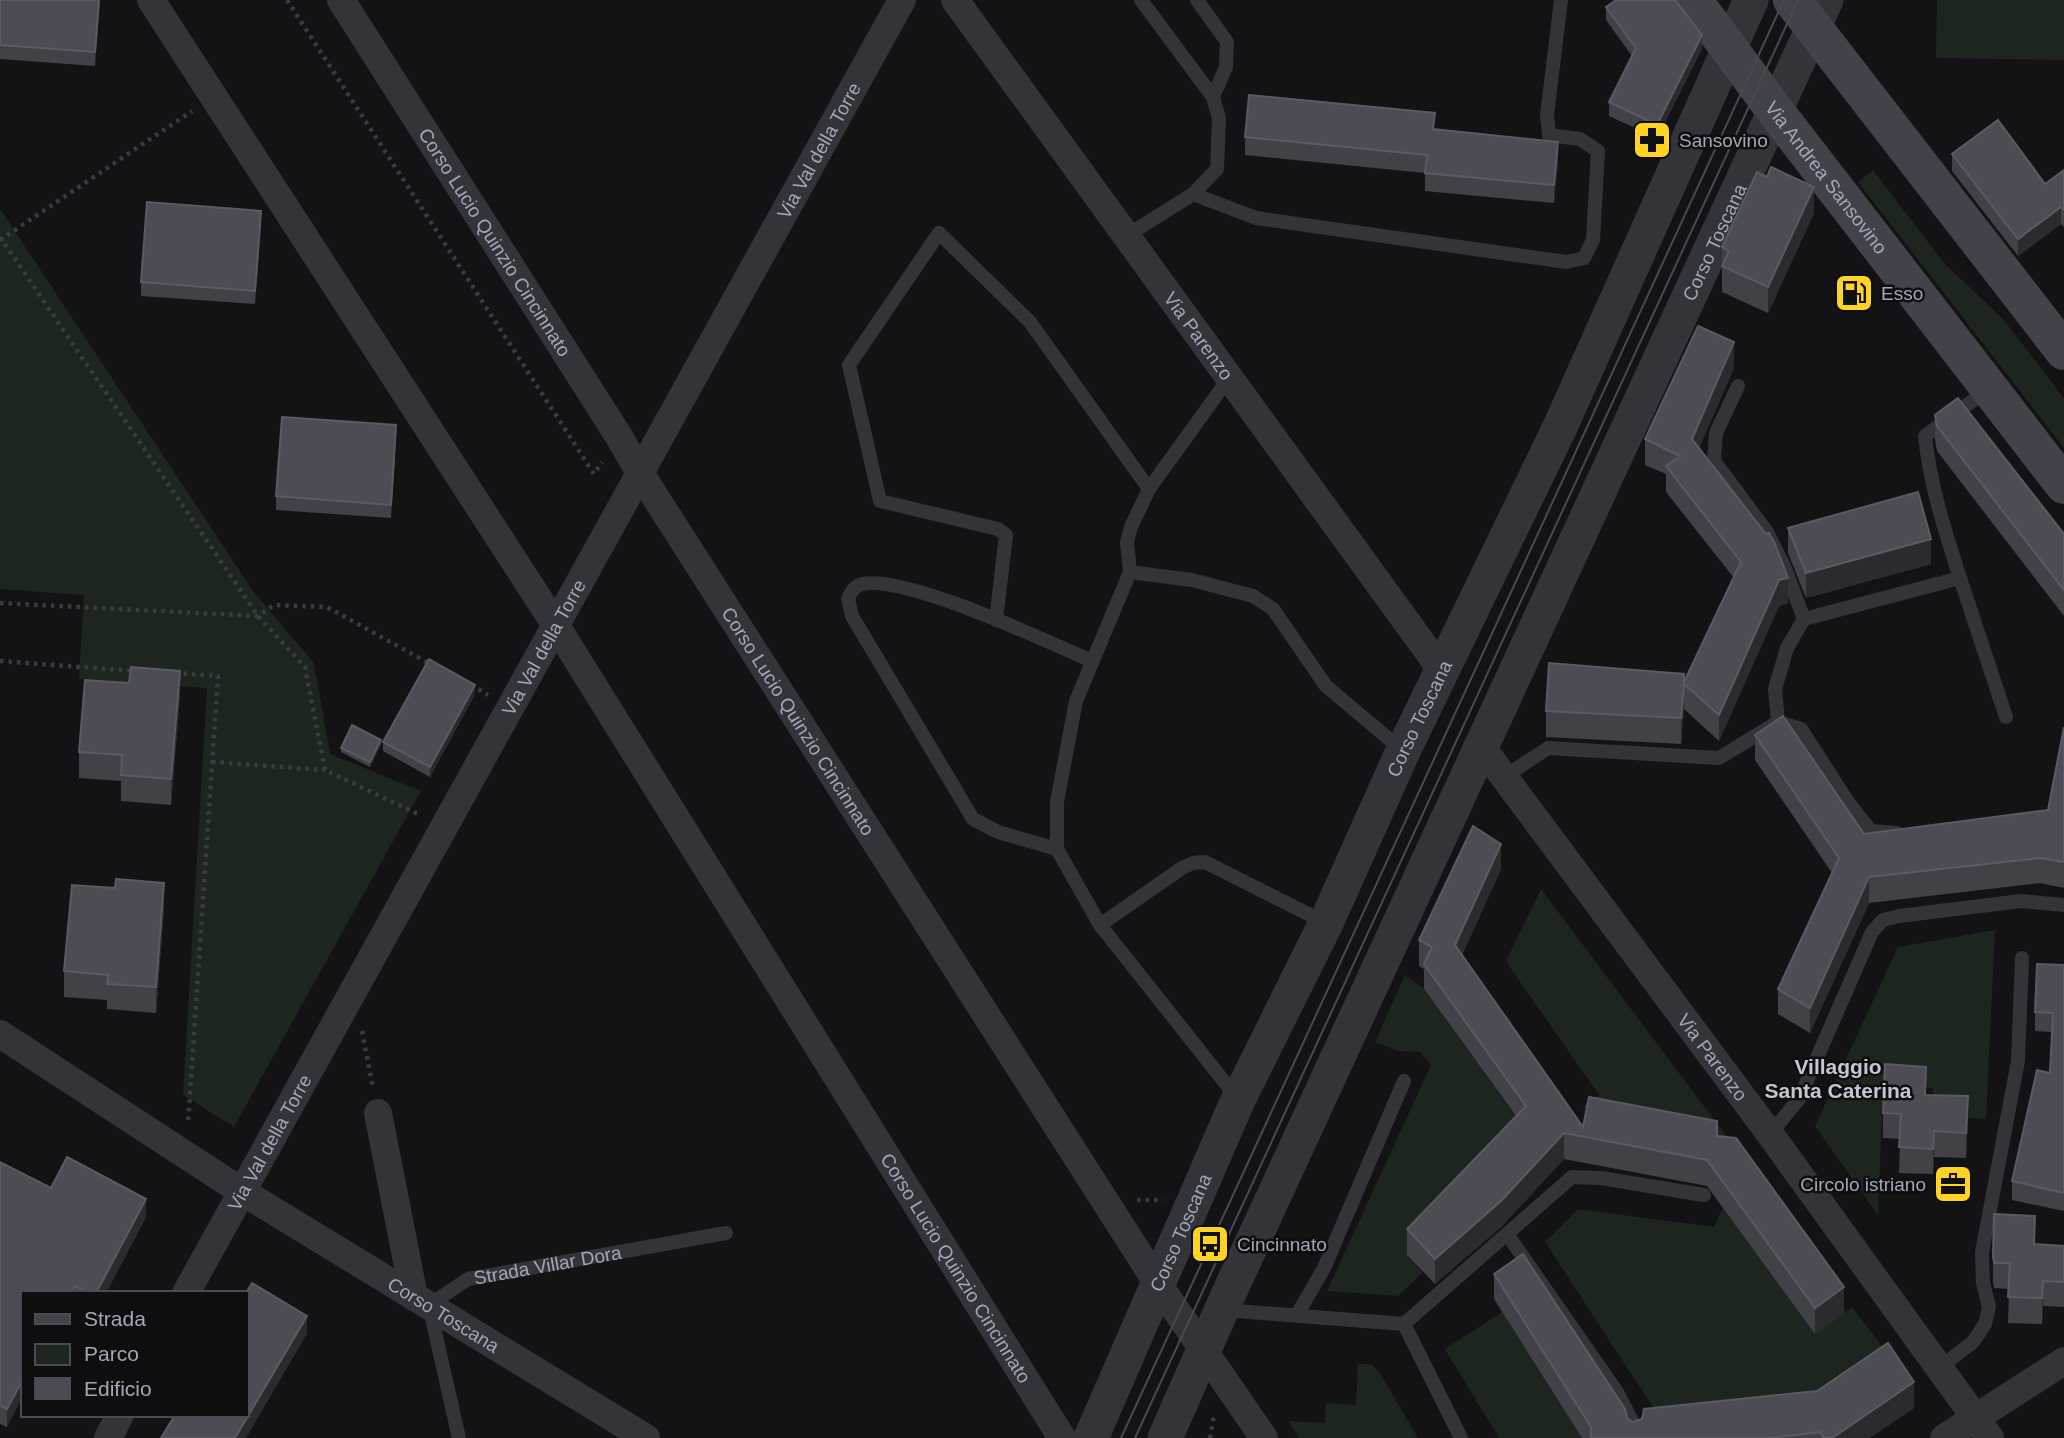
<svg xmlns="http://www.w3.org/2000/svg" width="2064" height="1438" font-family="Helvetica,sans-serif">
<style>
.green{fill:#1d251f}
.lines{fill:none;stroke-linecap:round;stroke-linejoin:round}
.path{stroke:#393b41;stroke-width:4.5;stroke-dasharray:3.5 5;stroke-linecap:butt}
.service{stroke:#33343a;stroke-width:14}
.minor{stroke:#33343a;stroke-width:28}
.tertiary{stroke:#33343a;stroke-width:35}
.secondary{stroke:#41424a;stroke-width:38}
.tram{stroke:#484951;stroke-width:2}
.wall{fill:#414248}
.shaded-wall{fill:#2a2a2f}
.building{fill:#4c4c54;stroke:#5a5a64;stroke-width:2}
.labels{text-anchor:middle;stroke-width:5;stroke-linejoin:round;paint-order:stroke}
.poi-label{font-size:19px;fill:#a3a6b7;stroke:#0e0e10;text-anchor:start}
.street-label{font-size:19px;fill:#a3a6b7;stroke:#0e0e10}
.neighbourhood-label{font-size:21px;font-weight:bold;fill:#c4c6d2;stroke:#0e0e10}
</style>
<rect width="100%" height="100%" fill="#131315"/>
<path class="green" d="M 1937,0 L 2064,0 L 2064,60 L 1936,58 Z
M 1873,170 L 1944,263 L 2003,319 L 2064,398 L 2064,448 L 1858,182 Z
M 0,209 L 253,591 L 314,663 L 330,754 L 421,791 L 234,1127 L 183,1095 L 207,688 L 79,679 L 84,595 L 0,589 Z
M 1541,889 L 1733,1145 L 1592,1116 L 1583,1106 L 1599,1095 L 1509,966 L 1507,959 Z
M 1995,930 L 1986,1119 L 1933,1116 L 1933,1088 L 1883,1086 L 1878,1215 L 1815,1126 L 1898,947 Z
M 1405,975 L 1424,989 L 1526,1131 L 1407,1255 L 1423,1272 L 1398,1296 L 1327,1291 L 1431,1065 L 1420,1052 L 1398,1051 L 1375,1042 Z
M 1723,1207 L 1815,1333 L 1852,1307 L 1895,1363 L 1817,1417 L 1658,1415 L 1545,1242 L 1578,1209 L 1714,1227 Z
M 1502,1312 L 1582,1438 L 1499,1438 L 1445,1349 Z
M 1358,1364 L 1371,1364 L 1380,1373 L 1418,1438 L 1299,1438 L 1288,1421 L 1325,1423 L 1326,1403 L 1356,1405 Z"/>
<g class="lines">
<path class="path" d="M 287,0 L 594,474 L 602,462
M 0,237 L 258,616 L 305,667 L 325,770 L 420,815
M 0,240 L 192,111
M 0,603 L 258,616 L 274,605 L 327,607 L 432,665
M 0,661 L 135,671
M 175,673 L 218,676 L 188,1124
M 471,685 L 488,695
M 212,762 L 325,770
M 362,1031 L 373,1088
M 1137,1200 L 1163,1200
M 1210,1438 L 1213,1420 L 1217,1415"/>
<g class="service">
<path d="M 1197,0 L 1227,42 L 1226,67 L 1213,97"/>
<path d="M 1193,194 L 1256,218 L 1566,262 L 1584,258 L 1593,240 L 1598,151 L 1580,139 L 1549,135 L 1547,115 L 1561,0"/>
<path d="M 1126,236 L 1193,194 L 1217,169 L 1219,118 L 1213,97 L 1141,0"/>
<path d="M 1738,386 L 1716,433 L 1714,461 L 1767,532 L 1784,566 L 1804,619"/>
<path d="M 1130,572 L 1127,542 L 1131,527 L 1149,489"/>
<path d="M 1960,578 L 2006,717"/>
<path d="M 996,620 L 1006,535 L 998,529 L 880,501 L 849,365 L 939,233 L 1030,322 L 1149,489 L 1229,378"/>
<path d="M 1778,722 L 1775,689 L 1787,648 L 1804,619 L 1960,578 C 1945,531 1930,485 1925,436 L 1987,390"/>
<path d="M 1504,777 L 1548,748 L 1719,758 L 1778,722 L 1801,729 L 1848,802 L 1871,831 L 1897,833"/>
<path d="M 1057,849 L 998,832 L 973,819 L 852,616 L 848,599 C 851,592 854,586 862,584 C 907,575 1046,641 1092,661"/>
<path d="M 1100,925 L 1182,868 L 1193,863 L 1205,862 L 1326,923"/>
<path d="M 1238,1099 L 1100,925 L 1057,849 L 1057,802 L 1076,701 L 1130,572 L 1192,580 L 1253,596 L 1273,609 L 1326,686 L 1402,750"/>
<path d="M 1770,1134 L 1799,1099 L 1872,932 L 1883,920 L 1899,916 L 2021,901 L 2064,905"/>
<path d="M 1507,1234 L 1617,1392 L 1632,1421 L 1635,1438"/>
<path d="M 1223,1310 L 1404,1324 L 1461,1438"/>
<path d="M 1297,1315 L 1324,1268 L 1404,1081"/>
<path d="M 1404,1324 L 1572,1177 L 1601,1178 L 1704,1195"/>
<path d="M 1939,1368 L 1973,1342 L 1985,1324 L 1989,1307 L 1983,1283 L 1982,1252 L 2018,1061 L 2022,958"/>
<path id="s1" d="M 459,1438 L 429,1305 L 468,1279 L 726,1233"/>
</g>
<g class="minor">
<path id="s2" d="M 151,0 L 555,624 L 1062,1438"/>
<path id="s3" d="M 341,0 L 618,435 L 640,473 L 1158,1284 L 1264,1438"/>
<path id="s4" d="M 955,0 L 1443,672"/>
<path id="s5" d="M 1481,746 L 1770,1134 L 1990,1438"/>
<path id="s6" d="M 0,1034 L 241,1191 L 646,1438"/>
<path d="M 378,1113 L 414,1297"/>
<path id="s7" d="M 186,1293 L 902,0"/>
<path d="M 108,1438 L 120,1415"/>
<path d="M 1944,1438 L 2064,1361"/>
</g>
<g class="tertiary">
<path id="s8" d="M 1091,1438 L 1238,1100 L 1326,923 L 1403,751 L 1560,427 L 1751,0"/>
<path id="s9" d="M 1165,1438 L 1229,1293 L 1826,0"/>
</g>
<g class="secondary">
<path id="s10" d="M 1693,0 L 1776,112 L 2064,485"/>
<path d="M 1792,0 L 2064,351"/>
</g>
<path class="tram" d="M 1121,1438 L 1784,0
M 1135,1438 L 1798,0"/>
</g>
<path class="wall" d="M 0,0 L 100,0 L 95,66 L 0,59 Z
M 1606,7 L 1702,49 L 1657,138 L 1609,116 L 1609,102 L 1632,56 L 1606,20 Z
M 1435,129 L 1558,160 L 1554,203 L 1425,191 L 1425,173 L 1245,155 L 1245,137 Z
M 1952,154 L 2045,184 L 2064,170 L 2064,227 L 2061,224 L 2018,256 L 1952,171 Z
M 1814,213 L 1768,313 L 1722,292 L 1722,247 Z
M 261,224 L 255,304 L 141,296 L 141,282 Z
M 1734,368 L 1699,448 L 1788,603 L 1779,606 L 1719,741 L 1684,709 L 1681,744 L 1546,737 L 1546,711 L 1684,681 L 1734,578 L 1666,492 L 1666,474 L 1645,465 L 1645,439 Z
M 1935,415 L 2064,534 L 2064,616 L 1937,451 L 1935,440 Z
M 396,439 L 391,518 L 276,510 L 276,496 Z
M 1788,528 L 1931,564 L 1806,598 L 1788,553 Z
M 129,683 L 180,697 L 171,805 L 121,801 L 121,781 L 79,778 L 79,752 Z
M 475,694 L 430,777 L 383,751 L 383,742 Z
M 2064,727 L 2064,888 L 2040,883 L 1869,903 L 1810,1033 L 1778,1014 L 1778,989 L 1832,873 L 1755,760 L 1755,735 L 1864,834 L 2048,810 Z
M 381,744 L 370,767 L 341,752 L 341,748 Z
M 1501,869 L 1462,955 L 1583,1127 L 1717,1136 L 1844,1313 L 1815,1334 L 1707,1186 L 1564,1159 L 1502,1226 L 1435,1284 L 1407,1255 L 1407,1229 L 1516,1116 L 1424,989 L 1424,969 L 1419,966 L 1419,940 Z
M 164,908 L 156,1013 L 107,1009 L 107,1000 L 64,997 L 64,971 Z
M 2064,965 L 2064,1211 L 2012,1200 L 2012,1181 L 2050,1073 L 2052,1032 L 2035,1031 L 2035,1012 Z
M 1926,1095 L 1968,1122 L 1966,1158 L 1934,1157 L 1933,1174 L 1899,1173 L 1900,1139 L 1883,1138 L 1883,1113 Z
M 0,1162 L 51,1188 L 146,1217 L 106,1293 L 23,1293 L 7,1427 L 0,1424 Z
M 2035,1244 L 2064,1246 L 2064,1307 L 2043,1306 L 2042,1324 L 2008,1323 L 2009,1289 L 1994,1288 L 1993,1282 L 1993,1256 Z
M 1494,1274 L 1627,1418 L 1632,1422 L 1914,1408 L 1869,1438 L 1582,1438 L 1494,1299 Z"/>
<path class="shaded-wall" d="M 99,0 L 100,0 L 95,66 L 95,52 Z
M 1702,35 L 1702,49 L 1657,138 L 1657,125 Z
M 1558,142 L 1558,160 L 1554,203 L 1554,185 Z
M 1814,187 L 1814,213 L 1768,313 L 1768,287 Z
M 2061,207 L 2061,224 L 2018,256 L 2018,239 Z
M 261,211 L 261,224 L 255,304 L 255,291 Z
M 1734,342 L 1734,368 L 1692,464 L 1692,439 Z
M 396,425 L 396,439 L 391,518 L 391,505 Z
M 1931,539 L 1931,564 L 1806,598 L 1806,573 Z
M 1788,578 L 1788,603 L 1779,606 L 1719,741 L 1719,715 L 1779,580 Z
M 180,671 L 180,697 L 171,805 L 171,779 Z
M 1684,684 L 1684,709 L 1681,744 L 1681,718 Z
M 475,685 L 475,694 L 430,777 L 430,767 Z
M 381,740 L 381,744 L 370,767 L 370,762 Z
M 1501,844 L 1501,869 L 1455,971 L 1455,945 Z
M 1869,877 L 1869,903 L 1810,1033 L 1810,1008 Z
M 164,883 L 164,908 L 156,1013 L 156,987 Z
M 1968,1096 L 1968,1122 L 1966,1158 L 1966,1133 Z
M 1934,1131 L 1934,1157 L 1933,1174 L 1933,1149 Z
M 1564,1133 L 1564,1159 L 1502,1226 L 1435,1284 L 1435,1259 Z
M 146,1199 L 146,1217 L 106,1293 L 96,1293 Z
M 2043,1281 L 2043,1306 L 2042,1324 L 2042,1298 Z
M 1844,1287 L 1844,1313 L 1815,1334 L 1815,1308 Z
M 307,1316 L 307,1334 L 246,1438 L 235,1438 Z
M 23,1379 L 23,1396 L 7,1427 L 7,1409 Z
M 1914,1382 L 1914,1408 L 1869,1438 L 1832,1438 Z"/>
<path class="building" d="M 0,0 L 99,0 L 95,52 L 0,45 Z
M 1616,0 L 1675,0 L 1702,35 L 1657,125 L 1609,102 L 1636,48 L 1606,7 Z
M 1249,95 L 1435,113 L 1433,129 L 1558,142 L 1554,185 L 1425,173 L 1427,155 L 1245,137 Z
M 1998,120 L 2045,184 L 2064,170 L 2064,210 L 2061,207 L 2018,239 L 1952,154 Z
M 1771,167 L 1814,187 L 1768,287 L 1722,266 L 1729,251 L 1722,247 L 1757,172 L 1767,177 Z
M 147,202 L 261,211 L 255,291 L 141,282 Z
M 1698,326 L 1734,342 L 1692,439 L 1766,534 L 1769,533 L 1775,544 L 1788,578 L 1779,580 L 1719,715 L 1684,684 L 1681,718 L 1546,711 L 1549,663 L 1684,674 L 1684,682 L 1741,562 L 1666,466 L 1680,456 L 1645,439 Z
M 1958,398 L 2064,534 L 2064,590 L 1937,426 L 1935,415 Z
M 282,417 L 396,425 L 391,505 L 276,496 Z
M 1918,492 L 1931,539 L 1806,573 L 1788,528 Z
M 429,659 L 475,685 L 430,767 L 383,742 Z
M 131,667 L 180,671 L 171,779 L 121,775 L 122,755 L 79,752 L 85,680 L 129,683 Z
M 1783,716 L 1864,834 L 2048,810 L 2064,727 L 2064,862 L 2040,858 L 1869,877 L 1810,1008 L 1778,989 L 1839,858 L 1755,735 Z
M 352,725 L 381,740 L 370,762 L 341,748 Z
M 1473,826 L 1501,844 L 1455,945 L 1583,1127 L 1589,1097 L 1717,1121 L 1717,1136 L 1736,1138 L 1844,1287 L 1815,1308 L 1707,1160 L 1564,1133 L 1502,1200 L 1435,1259 L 1407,1229 L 1526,1106 L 1424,964 L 1432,947 L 1419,940 Z
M 116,879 L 164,883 L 156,987 L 107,984 L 108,975 L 64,971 L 72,885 L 115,888 Z
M 2037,964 L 2064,965 L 2064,1193 L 2012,1181 L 2037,1070 L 2050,1073 L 2053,1013 L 2035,1012 Z
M 1885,1064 L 1926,1067 L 1925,1095 L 1968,1096 L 1966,1133 L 1934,1131 L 1933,1149 L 1899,1147 L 1901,1114 L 1883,1113 Z
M 67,1157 L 146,1199 L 96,1293 L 88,1293 L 75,1286 L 72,1293 L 23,1293 L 23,1379 L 7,1409 L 0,1406 L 0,1162 L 51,1188 Z
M 1994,1214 L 2035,1216 L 2034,1244 L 2064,1246 L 2064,1282 L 2043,1281 L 2042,1298 L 2008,1297 L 2010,1263 L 1994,1263 L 1993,1256 Z
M 1523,1254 L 1625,1409 L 1627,1418 L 1632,1422 L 1642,1419 L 1644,1409 L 1817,1391 L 1888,1343 L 1914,1382 L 1832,1438 L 1824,1438 L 1820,1432 L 1771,1438 L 1591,1438 L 1591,1427 L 1494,1274 Z
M 252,1283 L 307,1316 L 235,1438 L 161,1438 L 175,1415 L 247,1415 L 246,1293 Z"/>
<defs>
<symbol id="pharmacy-square" viewBox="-11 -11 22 22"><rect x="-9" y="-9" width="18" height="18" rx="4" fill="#ffd321" stroke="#0e0e10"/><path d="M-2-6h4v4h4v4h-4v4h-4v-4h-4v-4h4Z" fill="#111"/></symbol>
<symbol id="fuel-square" viewBox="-11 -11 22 22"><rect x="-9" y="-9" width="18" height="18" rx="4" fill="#ffd321" stroke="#0e0e10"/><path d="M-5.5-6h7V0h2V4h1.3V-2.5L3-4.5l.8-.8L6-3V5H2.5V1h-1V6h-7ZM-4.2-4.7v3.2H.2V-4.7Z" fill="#111"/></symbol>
<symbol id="office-square" viewBox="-11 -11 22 22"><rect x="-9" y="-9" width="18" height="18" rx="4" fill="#ffd321" stroke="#0e0e10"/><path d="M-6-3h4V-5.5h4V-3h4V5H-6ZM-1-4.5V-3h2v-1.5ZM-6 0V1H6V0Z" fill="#111"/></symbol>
<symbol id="bus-square" viewBox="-11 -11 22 22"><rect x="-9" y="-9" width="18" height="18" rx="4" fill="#ffd321" stroke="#0e0e10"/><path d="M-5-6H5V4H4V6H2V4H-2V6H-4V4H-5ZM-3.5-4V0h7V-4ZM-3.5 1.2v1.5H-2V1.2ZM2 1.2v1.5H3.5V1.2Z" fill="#111"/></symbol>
</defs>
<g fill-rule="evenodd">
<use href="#pharmacy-square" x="1630" y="118" width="44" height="44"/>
<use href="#fuel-square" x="1832" y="271" width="44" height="44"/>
<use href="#office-square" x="1931" y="1162" width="44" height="44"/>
<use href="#bus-square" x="1188" y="1222" width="44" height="44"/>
</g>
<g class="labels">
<g class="poi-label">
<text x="1679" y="147">Sansovino</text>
<text x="1881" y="300">Esso</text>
<text x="1926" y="1191" text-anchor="end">Circolo istriano</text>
<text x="1237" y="1251">Cincinnato</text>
</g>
<g class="street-label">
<text dy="7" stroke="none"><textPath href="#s7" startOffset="1306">Via Val della Torre</textPath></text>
<text dy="7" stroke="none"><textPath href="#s10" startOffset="222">Via Andrea Sansovino</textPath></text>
<text dy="7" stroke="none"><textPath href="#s3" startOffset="287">Corso Lucio Quinzio Cincinnato</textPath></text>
<text dy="7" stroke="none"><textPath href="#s9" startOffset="1316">Corso Toscana</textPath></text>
<text dy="7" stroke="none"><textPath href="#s4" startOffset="415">Via Parenzo</textPath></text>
<text dy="7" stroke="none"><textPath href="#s7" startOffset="738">Via Val della Torre</textPath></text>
<text dy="7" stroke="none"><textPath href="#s8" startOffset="791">Corso Toscana</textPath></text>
<text dy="7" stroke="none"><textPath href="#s3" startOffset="854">Corso Lucio Quinzio Cincinnato</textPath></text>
<text dy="7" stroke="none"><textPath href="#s5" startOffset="388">Via Parenzo</textPath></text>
<text dy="7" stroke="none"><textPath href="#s7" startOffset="172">Via Val della Torre</textPath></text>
<text dy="7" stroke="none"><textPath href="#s8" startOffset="224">Corso Toscana</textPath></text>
<text dy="7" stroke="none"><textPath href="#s1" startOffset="264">Strada Villar Dora</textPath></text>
<text dy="7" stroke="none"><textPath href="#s2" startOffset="1502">Corso Lucio Quinzio Cincinnato</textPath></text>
<text dy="7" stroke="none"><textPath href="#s6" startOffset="525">Corso Toscana</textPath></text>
</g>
<g class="neighbourhood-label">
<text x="1838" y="1074">Villaggio<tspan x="1838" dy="24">Santa Caterina</tspan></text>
</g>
</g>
<rect x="21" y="1291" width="228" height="126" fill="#0e0e10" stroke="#4a4b53" stroke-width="2"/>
<rect x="35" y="1314" width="35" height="10" fill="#41424a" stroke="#4a4b53" stroke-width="2"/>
<text x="84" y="1326" font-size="21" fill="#a3a6b7">Strada</text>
<rect x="35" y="1344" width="35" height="21" fill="#1d251f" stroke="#4a4b53" stroke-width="2"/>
<text x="84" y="1361" font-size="21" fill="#a3a6b7">Parco</text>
<rect x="35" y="1378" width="35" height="21" fill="#4c4c54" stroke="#4a4b53" stroke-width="2"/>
<text x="84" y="1396" font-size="21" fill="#a3a6b7">Edificio</text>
</svg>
